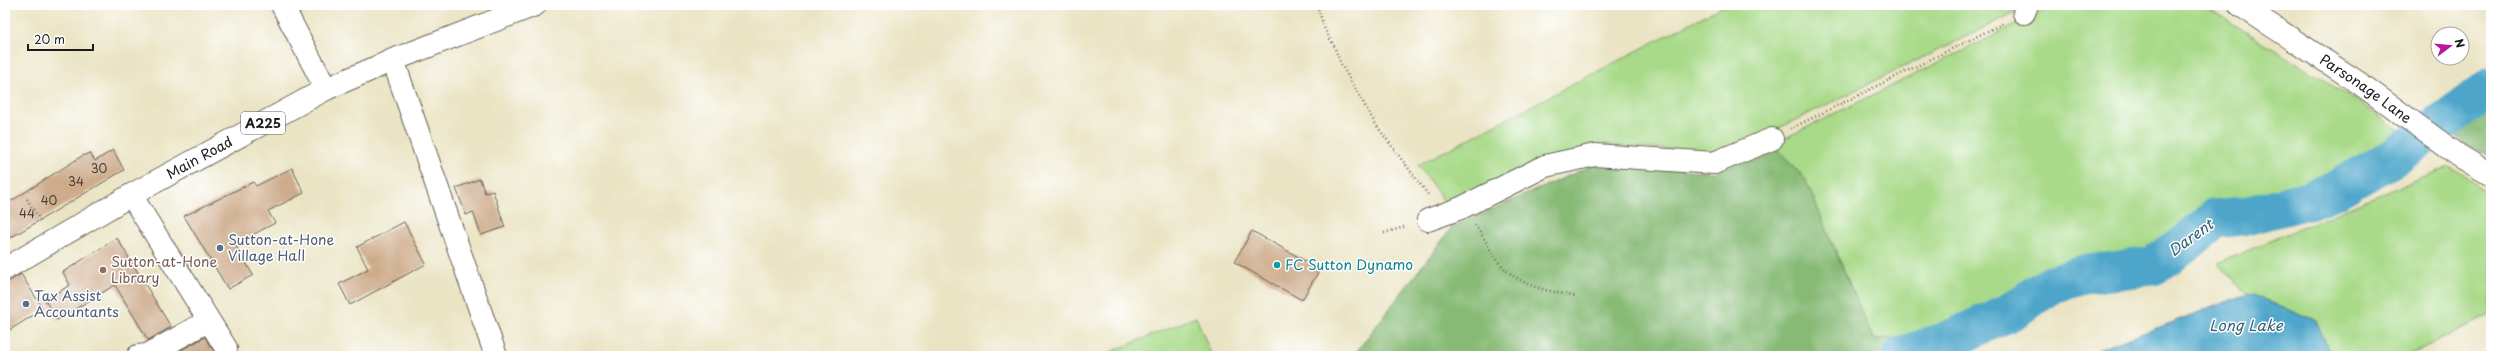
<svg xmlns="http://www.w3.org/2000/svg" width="2496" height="361" font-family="'Playpen Sans',sans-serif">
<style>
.green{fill:#a9da89;stroke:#627b52}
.forest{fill:#86ba75;stroke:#516b48}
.water{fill:#4da6ca;stroke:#346173}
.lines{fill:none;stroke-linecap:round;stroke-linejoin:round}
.river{stroke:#4da6ca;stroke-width:39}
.building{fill:#ceac8b}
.minor-casing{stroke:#646257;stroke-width:24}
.major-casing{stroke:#646257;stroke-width:24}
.path{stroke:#646257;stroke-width:2.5;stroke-dasharray:1 3;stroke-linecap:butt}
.minor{stroke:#fff;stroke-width:22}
.major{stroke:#fff;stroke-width:22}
.service-dot{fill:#5c6f8a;stroke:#fff;stroke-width:1.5}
.culture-dot{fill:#0f9aa8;stroke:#fff;stroke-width:1.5}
.education-dot{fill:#8d6e63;stroke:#fff;stroke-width:1.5}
.labels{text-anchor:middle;stroke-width:3;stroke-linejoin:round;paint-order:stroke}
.number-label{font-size:12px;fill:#484038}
.shield{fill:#fff;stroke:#606060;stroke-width:1}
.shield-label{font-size:13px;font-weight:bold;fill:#1c1c1c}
.street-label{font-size:14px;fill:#1c1c1c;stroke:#fff}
.service-label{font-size:14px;fill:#4e5e75;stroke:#fff;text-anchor:start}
.education-label{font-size:14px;fill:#785e54;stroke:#fff;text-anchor:start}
.culture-label{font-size:14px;fill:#0d838f;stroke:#fff;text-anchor:start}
.water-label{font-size:15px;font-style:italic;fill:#346173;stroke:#fff}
</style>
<rect width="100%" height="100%" fill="#fff"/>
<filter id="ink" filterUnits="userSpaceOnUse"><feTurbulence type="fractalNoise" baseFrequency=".025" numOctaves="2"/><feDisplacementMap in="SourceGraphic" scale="8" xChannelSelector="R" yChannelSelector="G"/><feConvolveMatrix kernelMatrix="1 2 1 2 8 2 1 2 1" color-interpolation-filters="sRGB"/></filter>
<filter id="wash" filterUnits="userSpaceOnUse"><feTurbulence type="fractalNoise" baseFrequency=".012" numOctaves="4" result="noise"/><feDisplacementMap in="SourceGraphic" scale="16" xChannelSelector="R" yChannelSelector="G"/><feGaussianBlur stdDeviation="0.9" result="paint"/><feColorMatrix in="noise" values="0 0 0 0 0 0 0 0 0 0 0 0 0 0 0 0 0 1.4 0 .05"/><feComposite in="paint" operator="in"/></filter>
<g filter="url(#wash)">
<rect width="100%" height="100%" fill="#ebe4c4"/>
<path class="green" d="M 1725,5 L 2020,5 L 2022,9 L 1769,133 L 1710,152 L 1605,145 L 1447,205 L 1418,165 Z
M 2056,5 L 2203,5 L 2376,113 L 2407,136 L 2322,188 L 2210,215 L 2149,258 L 2052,278 L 1935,339 L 1873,339 L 1805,179 L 1773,144 Z
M 2449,166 L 2491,195 L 2491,314 L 2407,356 L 2331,356 L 2316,320 L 2247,294 L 2218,263 Z
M 1196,317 L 1212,356 L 1101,356 Z"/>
<path class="forest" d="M 2491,102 L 2491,155 L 2470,148 L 2447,131 Z
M 1773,144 L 1805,179 L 1873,339 L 1988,340 L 1963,356 L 1353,356 L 1452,227 L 1595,164 L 1714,172 Z"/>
<path class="water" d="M 2247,294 L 2316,320 L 2331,356 L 2081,356 Z"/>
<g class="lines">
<path class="river" d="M 1902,356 L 1951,339 L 2012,311 L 2051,285 L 2079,275 L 2153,266 L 2187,243 L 2214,219 L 2250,215 L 2311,199 L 2335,190 L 2396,156 L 2491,87"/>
</g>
<g id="blocks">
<path class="building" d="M 113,150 L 124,170 L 5,241 L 5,205 L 82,156 L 90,153 L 95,161 Z
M 292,168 L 304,193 L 268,211 L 275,223 L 235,244 L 253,275 L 228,289 L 184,216 L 253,182 L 256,186 Z
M 480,179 L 485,193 L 493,191 L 505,227 L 481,235 L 473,212 L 466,215 L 456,188 Z
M 404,222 L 426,264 L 350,305 L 339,284 L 368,269 L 357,247 Z
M 1252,231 L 1320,269 L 1302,300 L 1234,262 Z
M 117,238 L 171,327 L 148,340 L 115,285 L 57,320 L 45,300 L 70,285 L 63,272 Z
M 21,274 L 43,309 L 5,333 L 5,284 Z
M 205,337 L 216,356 L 171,356 Z"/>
</g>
</g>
<g filter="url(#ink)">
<use href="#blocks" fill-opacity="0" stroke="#646257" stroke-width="1"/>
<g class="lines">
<defs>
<g id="minor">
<path d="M 282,5 L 326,89"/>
<path id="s1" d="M 2240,5 L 2359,83 L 2458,155 L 2491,175"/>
<path d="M 2024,13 L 2027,5"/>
<path d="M 393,60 L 496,356"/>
<path d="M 131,195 L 226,348"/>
<path d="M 1428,220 L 1461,208 L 1545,166 L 1595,155 L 1714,163 L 1772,139"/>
<path d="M 138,356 L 147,355 L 208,321"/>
</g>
<g id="major">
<path id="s2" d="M 5,269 L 131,195 L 326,89 L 393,60 L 535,5"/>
</g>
</defs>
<use href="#minor" class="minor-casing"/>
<use href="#major" class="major-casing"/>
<path class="path" d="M 1317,5 L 1325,30 L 1334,46 L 1341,64 L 1376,125 L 1429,196
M 1790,129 L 2004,23
M 27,199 L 40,220
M 1475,225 C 1485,237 1490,253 1500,264 C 1523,288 1545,290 1575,296
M 1384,233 L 1407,226
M 2481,356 L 2491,350"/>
<use href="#minor" class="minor"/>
<use href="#major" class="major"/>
</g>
</g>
<g class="service-dot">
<circle cx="220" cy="248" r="4"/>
<circle cx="26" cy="304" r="4"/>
</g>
<circle class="culture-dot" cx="1277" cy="265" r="4"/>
<circle class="education-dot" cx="103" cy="270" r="4"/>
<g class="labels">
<g class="number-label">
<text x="99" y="173">30</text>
<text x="76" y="186">34</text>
<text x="49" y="205">40</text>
<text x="27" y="218">44</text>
</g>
<rect class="shield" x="241" y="112" width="44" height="22" rx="3"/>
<g class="shield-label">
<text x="263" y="128">A225</text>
</g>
<g class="street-label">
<text dy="5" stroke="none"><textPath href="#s1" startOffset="151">Parsonage Lane</textPath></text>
<text dy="5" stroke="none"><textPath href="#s2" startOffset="224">Main Road</textPath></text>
</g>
<g class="service-label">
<text x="228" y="245">Sutton-at-Hone<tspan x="228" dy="16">Village Hall</tspan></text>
<text x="34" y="301">Tax Assist<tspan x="34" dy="16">Accountants</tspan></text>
</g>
<g class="education-label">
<text x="111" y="267">Sutton-at-Hone<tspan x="111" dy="16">Library</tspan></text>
</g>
<g class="culture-label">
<text x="1285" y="270">FC Sutton Dynamo</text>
</g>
<g class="water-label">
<text transform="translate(2191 238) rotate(-36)" y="5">Darent</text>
<text x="2246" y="331">Long Lake</text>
</g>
</g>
<rect width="2496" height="361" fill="none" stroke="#fff" stroke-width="20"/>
<g transform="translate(2450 46) rotate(74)"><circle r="19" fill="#ffffff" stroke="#a4a4a4"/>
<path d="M0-3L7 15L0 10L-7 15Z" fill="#b5179e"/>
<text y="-6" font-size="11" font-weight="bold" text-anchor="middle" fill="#1c1c1c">N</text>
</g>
<path d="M28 44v6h65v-6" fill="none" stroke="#1c1c1c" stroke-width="2"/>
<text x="34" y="44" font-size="12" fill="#1c1c1c" stroke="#ffffff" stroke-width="3" paint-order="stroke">20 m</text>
</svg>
